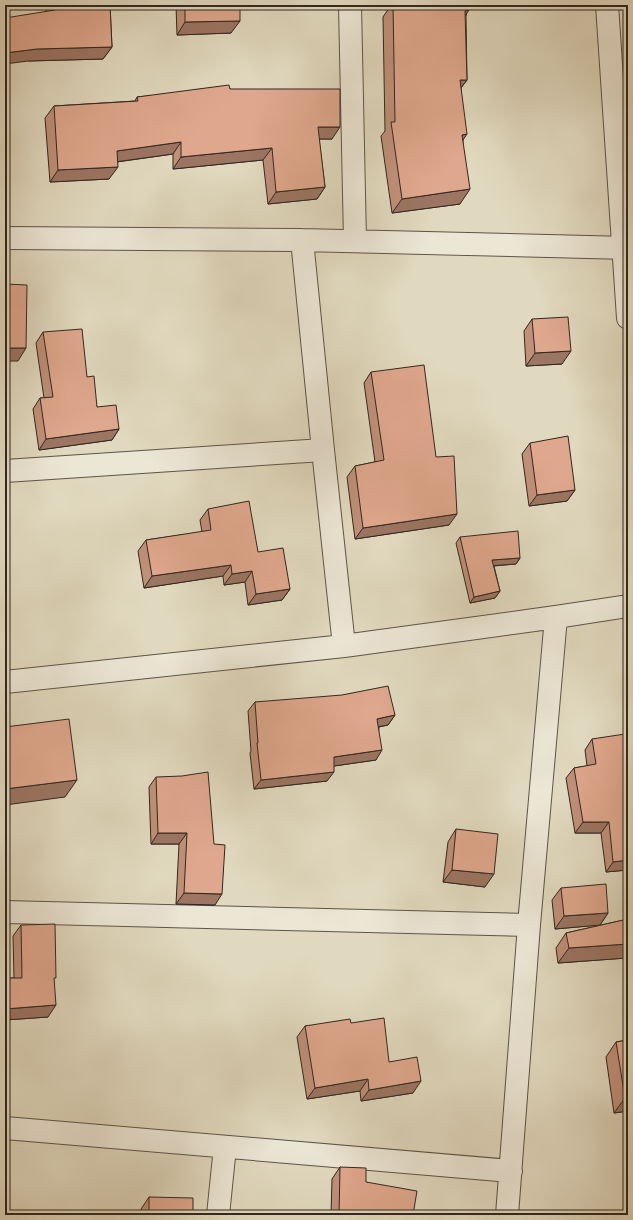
<svg xmlns="http://www.w3.org/2000/svg" width="633" height="1220" font-family="'IM FELL English',serif">
<style>
.lines{fill:none;stroke-linecap:round;stroke-linejoin:round}
.minor-casing{stroke:#5d5447;stroke-width:24}
.minor{stroke:#ece6d5;stroke-width:22}
.wall{fill:#c09079;stroke:#31271f}
.shaded-wall{fill:#9c7563;stroke:#31271f}
.building{fill:#dfa78d;stroke:#31271f}
</style>
<rect width="100%" height="100%" fill="#e1d9bf"/>
<filter id="stains"><feTurbulence type="fractalNoise" baseFrequency=".005" numOctaves="4"/><feColorMatrix values="0 0 0 0 .2 0 0 0 0 .09 0 0 0 0 .02 0 0 0 .5 -.17"/></filter>
<radialGradient id="worn" r=".72"><stop offset=".6" stop-color="#630" stop-opacity="0"/><stop offset="1" stop-color="#630" stop-opacity=".3"/></radialGradient>
<g class="lines">
<defs>
<path id="minor" d="M 350,5 L 355,241
M 607,5 L 628,318
M 5,238 L 302,240 L 628,248
M 302,240 L 323,450 L 344,646
M 5,471 L 323,450
M 5,682 L 344,646 L 556,617 L 628,606
M 5,912 L 529,925
M 5,1128 L 511,1171
M 218,1215 L 225,1147
M 507,1215 L 529,925 L 556,617"/>
</defs>
<use href="#minor" class="minor-casing"/>
<use href="#minor" class="minor"/>
</g>
<path class="wall" d="M 46,5 L 110,5 L 112,47 L 103,59 L 28,61 L 46,12 Z
M 176,5 L 240,5 L 231,33 L 177,35 Z
M 391,5 L 469,5 L 466,16 L 467,80 L 461,88 L 463,141 L 460,204 L 392,213 L 381,136 L 385,131 L 383,17 Z
M 230,89 L 332,139 L 319,139 L 325,187 L 317,199 L 268,204 L 263,160 L 173,169 L 173,154 L 117,162 L 109,179 L 50,182 L 45,118 L 54,106 L 135,101 L 137,97 Z
M 532,319 L 562,364 L 526,366 L 524,331 Z
M 43,332 L 87,377 L 97,407 L 119,429 L 112,440 L 39,450 L 33,409 L 40,398 L 44,398 L 36,343 Z
M 371,372 L 436,457 L 449,525 L 355,539 L 347,477 L 355,466 L 375,462 L 364,383 Z
M 530,443 L 575,490 L 567,501 L 529,506 L 522,454 Z
M 208,509 L 258,552 L 290,589 L 282,600 L 248,605 L 245,582 L 224,585 L 223,576 L 144,588 L 138,551 L 146,540 L 202,532 L 200,520 Z
M 460,537 L 520,558 L 516,564 L 494,566 L 500,591 L 495,598 L 470,603 L 456,543 Z
M 255,702 L 395,715 L 388,725 L 379,727 L 376,760 L 334,766 L 327,781 L 254,789 L 250,753 L 251,751 L 248,711 Z
M 592,739 L 628,758 L 628,870 L 606,872 L 601,833 L 575,833 L 566,778 L 574,768 L 587,766 L 585,750 Z
M 156,777 L 214,844 L 215,905 L 176,904 L 179,844 L 151,844 L 149,787 Z
M 456,829 L 485,887 L 443,882 L 448,842 Z
M 561,888 L 608,913 L 600,925 L 555,929 L 552,900 Z
M 628,919 L 628,963 L 627,958 L 558,963 L 556,948 L 566,933 Z
M 21,925 L 54,981 L 48,1017 L 5,1020 L 5,978 L 14,978 L 13,936 Z
M 351,1023 L 389,1062 L 413,1093 L 361,1101 L 360,1091 L 307,1099 L 297,1037 L 305,1026 Z
M 628,1040 L 628,1111 L 614,1113 L 606,1057 L 616,1042 Z
M 340,1167 L 366,1182 L 413,1215 L 331,1215 L 332,1179 Z
M 149,1197 L 193,1215 L 141,1215 L 141,1209 Z"/>
<path class="shaded-wall" d="M 469,10 L 459,24 L 465,11 Z
M 240,21 L 231,33 L 177,35 L 185,22 Z
M 112,47 L 103,59 L 28,61 L 5,64 L 5,53 L 37,49 Z
M 460,80 L 467,80 L 456,94 Z
M 318,127 L 340,127 L 332,139 L 310,139 Z
M 467,134 L 457,149 L 462,135 Z
M 181,142 L 173,154 L 108,163 L 117,151 Z
M 272,148 L 263,160 L 173,169 L 181,157 Z
M 118,167 L 109,179 L 50,182 L 58,170 Z
M 325,187 L 317,199 L 268,204 L 276,192 Z
M 470,189 L 460,204 L 392,213 L 402,199 Z
M 5,348 L 26,348 L 18,361 L 5,361 Z
M 571,351 L 562,364 L 526,366 L 535,353 Z
M 119,429 L 112,440 L 39,450 L 46,439 Z
M 575,490 L 567,501 L 529,506 L 537,495 Z
M 457,514 L 449,525 L 355,539 L 363,528 Z
M 520,558 L 516,564 L 488,566 L 492,560 Z
M 231,565 L 223,576 L 144,588 L 152,576 Z
M 252,571 L 245,582 L 224,585 L 232,574 Z
M 290,589 L 282,600 L 248,605 L 256,594 Z
M 500,591 L 495,598 L 470,603 L 474,597 Z
M 395,715 L 388,725 L 371,728 L 377,719 Z
M 382,750 L 376,760 L 327,767 L 334,757 Z
M 334,772 L 327,781 L 254,789 L 261,780 Z
M 77,780 L 65,797 L 5,805 L 5,789 Z
M 583,822 L 609,822 L 601,833 L 575,833 Z
M 158,833 L 187,833 L 179,844 L 151,844 Z
M 628,860 L 628,870 L 606,872 L 613,862 Z
M 452,870 L 494,874 L 485,887 L 443,882 Z
M 184,893 L 222,894 L 215,905 L 176,904 Z
M 608,913 L 600,925 L 555,929 L 564,916 Z
M 628,944 L 628,957 L 627,958 L 558,963 L 569,948 Z
M 56,1005 L 48,1017 L 5,1020 L 5,1009 Z
M 368,1079 L 360,1091 L 307,1099 L 315,1088 Z
M 421,1081 L 413,1093 L 361,1101 L 369,1090 Z
M 628,1097 L 628,1111 L 614,1113 L 625,1098 Z"/>
<path class="building" d="M 55,5 L 110,5 L 112,47 L 37,49 L 5,53 L 5,18 L 55,10 Z
M 185,5 L 240,5 L 240,21 L 185,22 Z
M 393,5 L 469,5 L 469,10 L 465,11 L 467,80 L 460,80 L 467,134 L 462,135 L 470,189 L 402,199 L 391,122 L 395,122 Z
M 229,85 L 230,89 L 340,89 L 340,127 L 318,127 L 325,187 L 276,192 L 272,148 L 181,157 L 181,142 L 117,151 L 118,167 L 58,170 L 54,106 L 138,101 L 137,97 Z
M 5,284 L 27,285 L 26,348 L 5,348 Z
M 568,317 L 571,351 L 535,353 L 532,319 Z
M 82,329 L 87,377 L 94,376 L 97,407 L 116,405 L 119,429 L 46,439 L 40,398 L 53,397 L 43,332 Z
M 424,365 L 436,457 L 454,456 L 457,514 L 363,528 L 355,466 L 384,460 L 371,372 Z
M 568,436 L 575,490 L 537,495 L 530,443 Z
M 249,501 L 258,552 L 283,548 L 290,589 L 256,594 L 252,571 L 232,574 L 231,565 L 152,576 L 146,540 L 211,530 L 208,509 Z
M 518,531 L 520,558 L 492,560 L 500,591 L 474,597 L 460,537 Z
M 388,686 L 395,715 L 377,719 L 382,750 L 334,757 L 334,772 L 261,780 L 257,743 L 258,743 L 255,702 L 342,695 Z
M 69,719 L 77,780 L 5,789 L 5,727 Z
M 625,734 L 628,758 L 628,860 L 613,862 L 609,822 L 583,822 L 574,768 L 596,764 L 592,739 Z
M 208,772 L 214,844 L 225,845 L 222,894 L 184,893 L 187,833 L 158,833 L 156,777 L 182,776 Z
M 456,829 L 498,834 L 494,874 L 452,870 Z
M 606,884 L 608,913 L 564,916 L 561,888 Z
M 628,919 L 628,944 L 569,948 L 566,933 Z
M 55,924 L 56,978 L 54,978 L 56,1005 L 5,1009 L 5,978 L 22,978 L 21,925 Z
M 384,1018 L 389,1062 L 417,1057 L 421,1081 L 369,1090 L 368,1079 L 315,1088 L 305,1026 L 350,1019 L 351,1023 Z
M 628,1040 L 628,1097 L 625,1098 L 616,1042 Z
M 340,1167 L 366,1168 L 366,1182 L 417,1191 L 413,1215 L 339,1215 Z
M 149,1197 L 193,1198 L 193,1215 L 149,1215 Z"/>
<rect width="633" height="1220" fill="none" stroke="#e1d9bf" stroke-width="20"/>
<rect x="6" y="6" width="621" height="1208" fill="none" stroke="#31271f" stroke-width="2"/>
<rect x="10" y="10" width="613" height="1200" fill="none" stroke="#31271f"/>
<rect width="100%" height="100%" filter="url(#stains)"/>
<rect width="100%" height="100%" fill="url(#worn)"/>
</svg>
